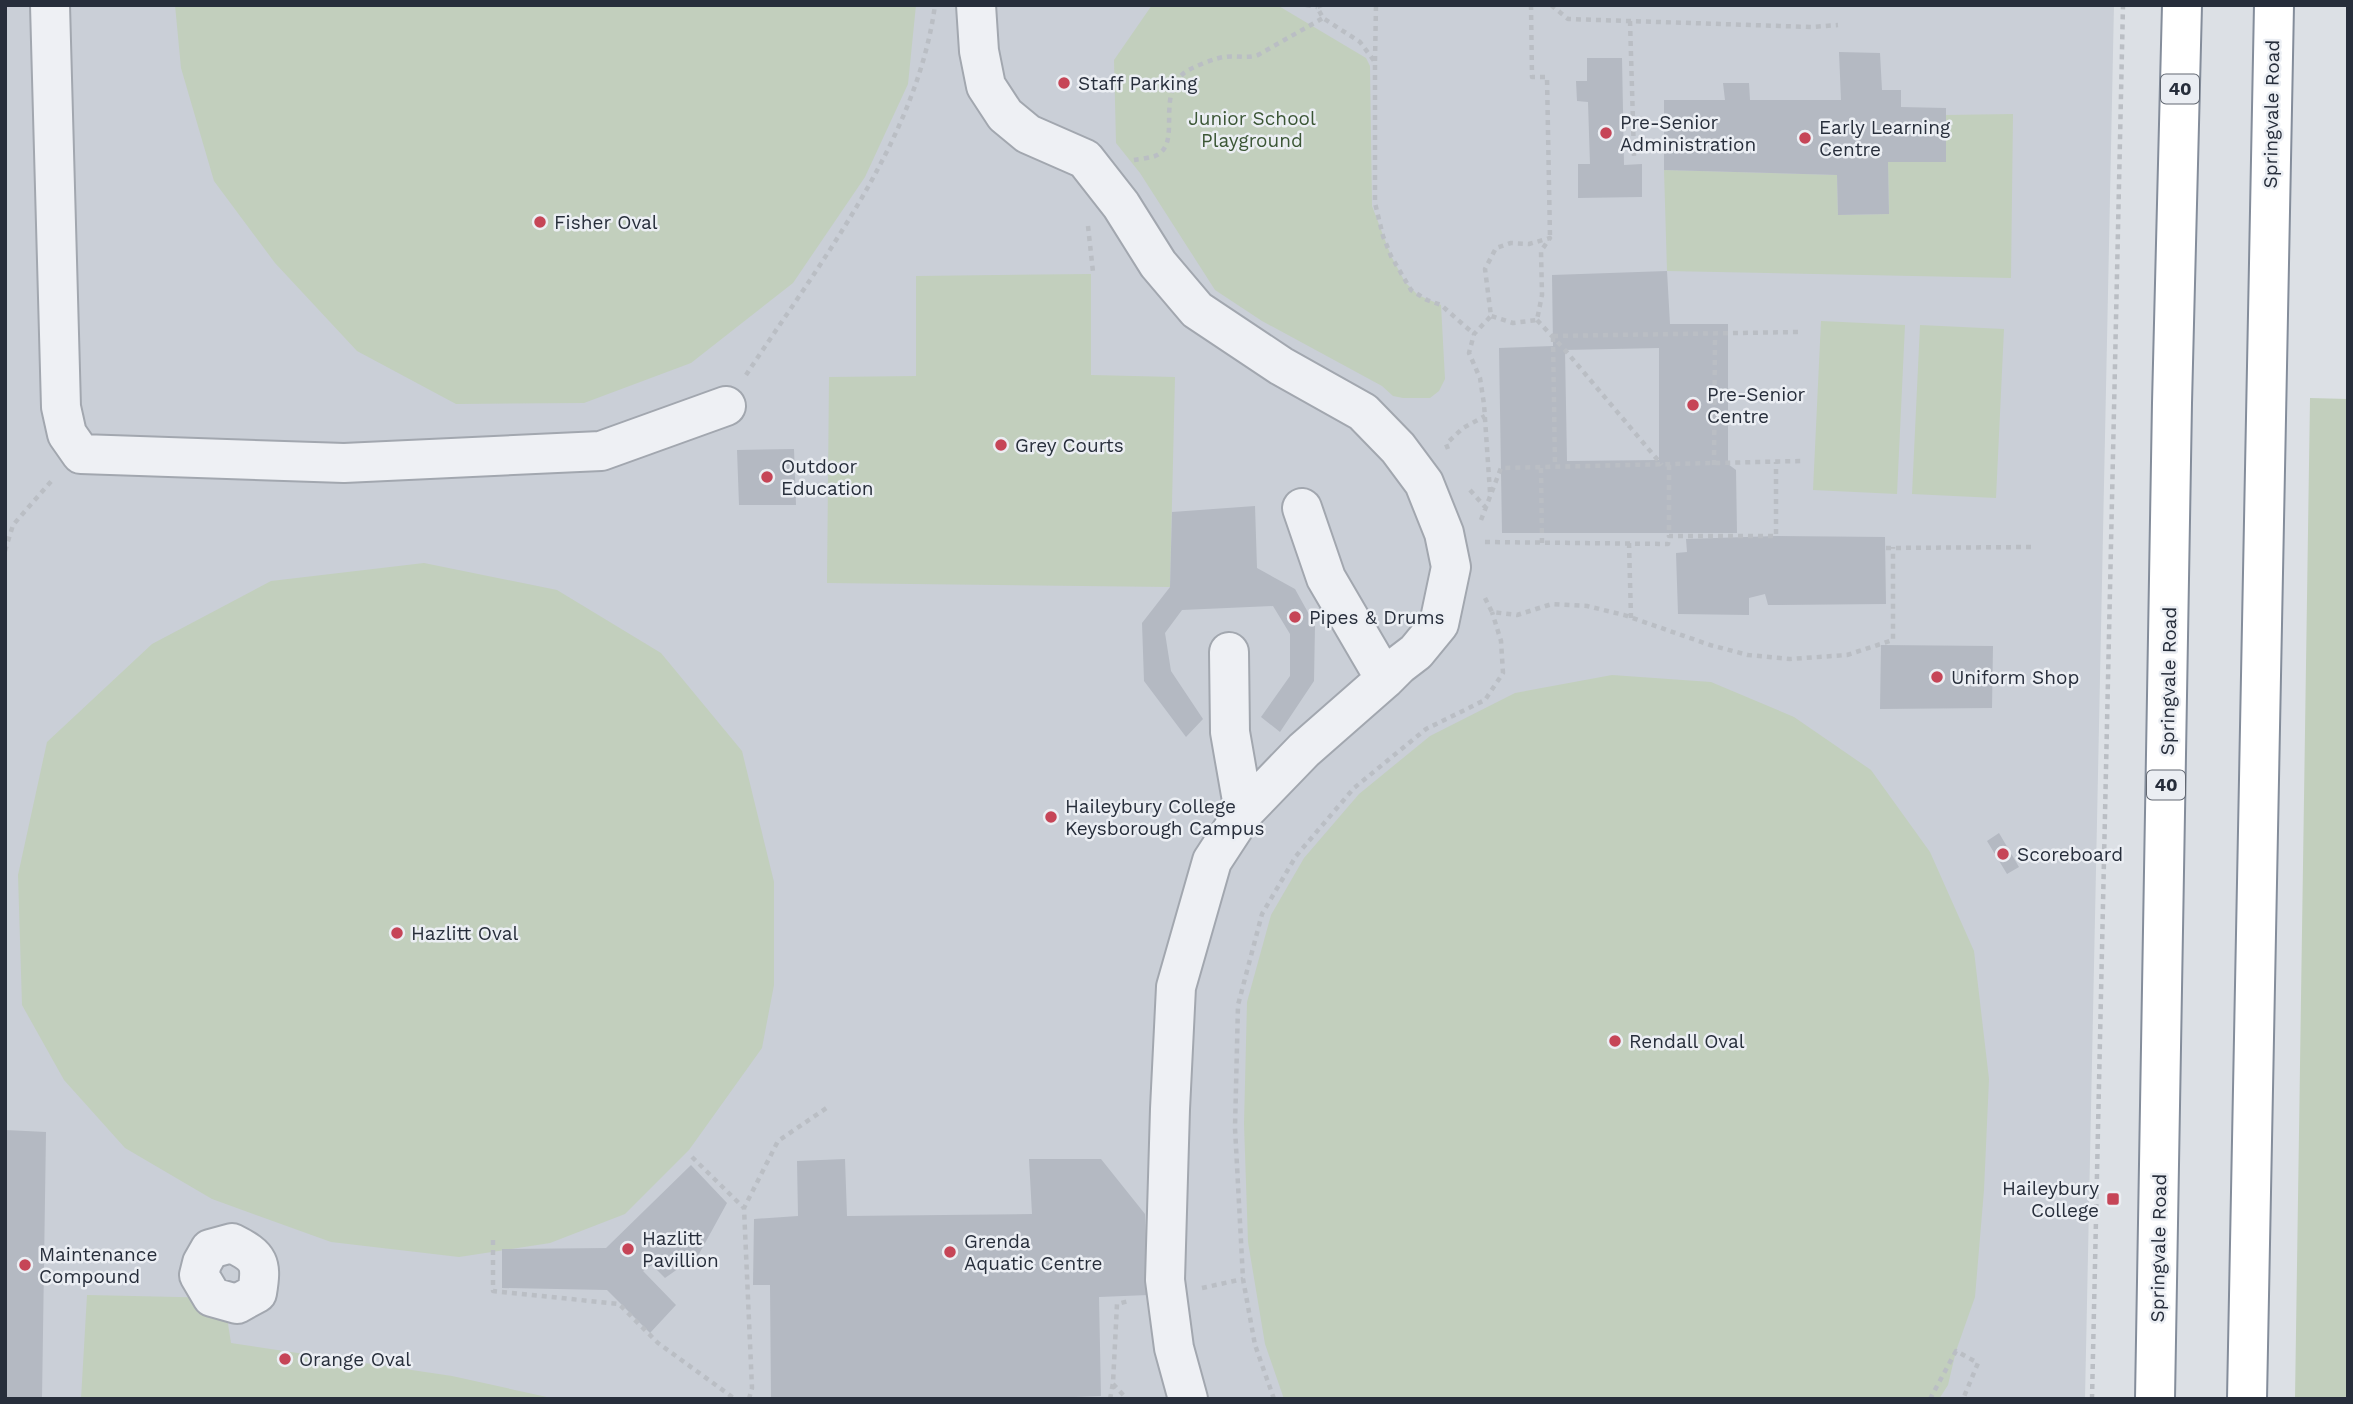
<svg xmlns="http://www.w3.org/2000/svg" width="2353" height="1404" font-family="'Work Sans',sans-serif">
<style>
.built{fill:#cacfd7}
.green{fill:#c2cfbd}
.building{fill:#b4b9c2;fill-rule:evenodd}
.lines{fill:none;stroke-linecap:round;stroke-linejoin:round}
.minor-casing{stroke:#a2a7af;stroke-width:42}
.highway-casing{stroke:#848d9b;stroke-width:42}
.path{stroke:#babec4;stroke-width:4.5;stroke-dasharray:5 5;stroke-linecap:butt}
.minor{stroke:#eef0f4;stroke-width:38}
.highway{stroke:#fff;stroke-width:38}
.poi-dot{fill:#c64557;stroke:#ebeef3;stroke-width:2.5}
.labels{text-anchor:middle;stroke-width:5;stroke-linejoin:round;paint-order:stroke}
.shield{fill:#ebeef3;stroke:#626872;stroke-width:2}
.shield-label{font-size:18px;font-weight:bold;fill:#272e3b}
.poi-label{font-size:19px;fill:#272e3b;stroke:#ebeef3;text-anchor:start}
.street-label{font-size:19px;fill:#272e3b;stroke:#ebeef3}
.park-label{font-size:19px;fill:#3b5635;stroke:#ebeef3}
</style>
<rect width="100%" height="100%" fill="#dce0e5"/>
<path class="built" d="M 5,5 L 2114,5 L 2085,1399 L 5,1399 Z"/>
<path class="green" d="M 175,5 L 916,5 L 908,84 L 865,177 L 793,283 L 691,363 L 584,403 L 456,404 L 357,351 L 275,263 L 214,181 L 181,68 Z
M 1152,5 L 1277,5 L 1366,58 L 1370,66 L 1372,206 L 1391,256 L 1405,282 L 1418,295 L 1441,305 L 1445,379 L 1439,391 L 1430,398 L 1403,398 L 1393,396 L 1382,386 L 1262,321 L 1215,290 L 1140,173 L 1116,143 L 1114,60 Z
M 2013,114 L 2011,278 L 1667,271 L 1664,170 L 1837,175 L 1838,215 L 1889,214 L 1888,162 L 1946,162 L 1945,115 Z
M 1091,274 L 1091,375 L 1175,377 L 1170,587 L 827,583 L 829,377 L 916,376 L 916,276 Z
M 1821,321 L 1905,325 L 1897,494 L 1813,490 Z
M 1920,325 L 2004,329 L 1996,498 L 1912,494 Z
M 2310,398 L 2348,399 L 2348,1399 L 2295,1399 Z
M 424,563 L 557,590 L 661,653 L 742,751 L 774,882 L 774,985 L 762,1048 L 689,1150 L 625,1214 L 550,1243 L 459,1257 L 331,1242 L 212,1199 L 125,1148 L 64,1080 L 22,1005 L 18,875 L 47,742 L 152,644 L 271,581 Z
M 1612,675 L 1711,682 L 1794,717 L 1871,770 L 1930,852 L 1974,951 L 1989,1079 L 1984,1190 L 1975,1297 L 1956,1351 L 1948,1385 L 1939,1399 L 1284,1399 L 1265,1344 L 1248,1242 L 1244,1124 L 1247,1002 L 1271,915 L 1304,858 L 1359,794 L 1430,736 L 1515,693 Z
M 87,1295 L 224,1298 L 231,1343 L 452,1376 L 556,1399 L 81,1399 Z"/>
<path class="building" d="M 1839,52 L 1880,53 L 1882,90 L 1901,90 L 1901,107 L 1946,108 L 1946,162 L 1888,162 L 1889,214 L 1838,215 L 1837,175 L 1664,170 L 1664,100 L 1725,100 L 1723,83 L 1749,83 L 1750,100 L 1841,100 Z
M 1587,58 L 1622,58 L 1624,165 L 1642,164 L 1642,197 L 1578,198 L 1578,164 L 1590,164 L 1588,102 L 1577,101 L 1576,81 L 1587,81 Z
M 1667,271 L 1670,324 L 1728,324 L 1728,464 L 1736,470 L 1737,533 L 1502,533 L 1499,348 L 1553,346 L 1552,275 ZM 1659,348 L 1659,460 L 1567,461 L 1565,350 Z
M 794,449 L 796,505 L 739,505 L 737,450 Z
M 1255,506 L 1257,568 L 1295,589 L 1315,625 L 1314,681 L 1280,732 L 1261,717 L 1290,676 L 1290,634 L 1273,606 L 1182,610 L 1165,633 L 1171,671 L 1203,719 L 1186,737 L 1144,681 L 1142,623 L 1170,587 L 1172,512 Z
M 1776,536 L 1885,537 L 1886,604 L 1768,605 L 1765,594 L 1749,598 L 1749,615 L 1678,614 L 1676,553 L 1687,552 L 1686,539 Z
M 1881,645 L 1993,646 L 1992,708 L 1880,709 Z
M 1999,833 L 2019,867 L 2007,874 L 1987,841 Z
M 5,1130 L 46,1132 L 42,1399 L 5,1399 Z
M 845,1159 L 847,1216 L 1032,1214 L 1029,1159 L 1101,1159 L 1145,1214 L 1148,1295 L 1099,1297 L 1101,1396 L 1021,1399 L 771,1399 L 770,1285 L 753,1285 L 754,1219 L 798,1216 L 797,1161 Z
M 691,1165 L 727,1203 L 699,1254 L 665,1278 L 652,1265 L 643,1271 L 676,1305 L 650,1333 L 607,1290 L 502,1288 L 502,1249 L 606,1248 Z"/>
<g class="lines">
<defs>
<path id="minor" d="M 50,5 L 61,407 L 67,434 L 81,454 L 344,463 L 601,451 L 726,406
M 976,5 L 979,51 L 986,86 L 1005,115 L 1028,134 L 1085,159 L 1121,205 L 1158,264 L 1197,310 L 1281,366 L 1363,412 L 1398,448 L 1424,483 L 1444,533 L 1451,567 L 1439,624 L 1416,652 L 1399,665 L 1385,679 L 1304,750 L 1244,812 L 1212,861 L 1176,987 L 1170,1109 L 1165,1280 L 1174,1348 L 1188,1399
M 1302,508 L 1326,578 L 1385,679
M 1229,652 L 1230,732 L 1244,812
M 232,1243 C 260,1257 262,1263 257,1293 L 237,1304 L 212,1297 L 199,1275 L 202,1263 L 210,1249 Z"/>
<path id="highway" d="M 2155,1399 L 2172,403 L 2182,5
M 2247,1399 L 2274,5"/>
</defs>
<use href="#minor" class="minor-casing"/>
<use href="#highway" class="highway-casing"/>
<path class="path" d="M 1306,5 L 1317,7
M 1322,5 L 1317,7 L 1323,18 L 1360,42 L 1375,62 L 1375,203 L 1383,236 L 1391,256 L 1411,290 L 1427,300 L 1441,305 L 1474,334
M 1531,5 L 1532,77 L 1547,77 L 1550,238
M 1551,5 L 1568,19 L 1812,27 L 1838,25
M 1630,21 L 1634,156
M 1375,61 L 1376,5
M 1134,160 C 1140,159 1149,158 1155,156 C 1183,144 1155,97 1184,73 C 1190,68 1217,57 1225,57 C 1236,55 1246,59 1258,55 L 1323,18
M 1088,226 L 1093,272
M 1537,320 L 1565,350 L 1662,465
M 1553,336 L 1800,332
M 1553,337 L 1555,467
M 746,375 C 819,264 917,140 935,5
M 1448,449 L 1446,444 L 1463,428 L 1485,416
M 1669,465 L 1669,536 L 1776,536 L 1776,462
M 1714,465 L 1715,335
M 1541,468 L 1542,543
M 1470,490 L 1486,508
M 1490,492 L 1484,404 L 1480,378 L 1469,353 L 1474,334 L 1491,316 L 1485,269 L 1496,248 L 1511,243 L 1529,244 L 1550,238 L 1541,251 L 1542,295 L 1537,320 L 1513,323 L 1491,316
M 1481,520 L 1501,468 L 1801,461
M 1485,542 L 1668,544 L 1669,536
M 1629,543 L 1631,618
M 1886,548 L 2032,547
M 5,551 L 13,525 L 54,478
M 1485,598 L 1492,612 L 1517,615 L 1552,604 L 1587,606 L 1624,615 L 1710,645 L 1748,655 L 1790,659 L 1847,655 L 1893,640 L 1893,547
M 692,1157 L 744,1208
M 493,1240 L 493,1291 L 619,1304 L 658,1343 L 735,1399
M 1202,1288 L 1243,1279
M 1113,1384 L 1127,1399
M 749,1399 L 752,1388 L 744,1208 L 778,1141 L 828,1107
M 1110,1399 L 1113,1383 L 1117,1304 L 1129,1301
M 1274,1399 L 1255,1345 L 1243,1279 L 1235,1128 L 1238,1005 L 1257,933 L 1262,914 L 1296,856 L 1354,788 L 1426,729 L 1485,700 L 1503,673 L 1501,641 L 1492,612
M 1930,1399 L 1956,1351 L 1978,1363 L 1963,1399
M 2092,1399 L 2123,5"/>
<use href="#minor" class="minor"/>
<use href="#highway" class="highway"/>
</g>
<g class="poi-dot">
<circle cx="1064" cy="83" r="7"/>
<circle cx="1606" cy="133" r="7"/>
<circle cx="1805" cy="138" r="7"/>
<circle cx="540" cy="222" r="7"/>
<circle cx="1693" cy="405" r="7"/>
<circle cx="1001" cy="445" r="7"/>
<circle cx="767" cy="477" r="7"/>
<circle cx="1295" cy="617" r="7"/>
<circle cx="1937" cy="677" r="7"/>
<circle cx="1051" cy="817" r="7"/>
<circle cx="2003" cy="854" r="7"/>
<circle cx="397" cy="933" r="7"/>
<circle cx="1615" cy="1041" r="7"/>
<rect x="2106" y="1192" width="14" height="14" rx="3.5"/>
<circle cx="628" cy="1249" r="7"/>
<circle cx="950" cy="1252" r="7"/>
<circle cx="25" cy="1265" r="7"/>
<circle cx="285" cy="1359" r="7"/>
</g>
<g class="labels">
<g class="shield">
<rect x="2161" y="74.5" width="38" height="29" rx="5"/>
<rect x="2147" y="770.5" width="38" height="29" rx="5"/>
</g>
<g class="shield-label">
<text x="2180" y="95">40</text>
<text x="2166" y="791">40</text>
</g>
<g class="poi-label">
<text x="1078" y="90">Staff Parking</text>
<text x="1620" y="129">Pre-Senior<tspan x="1620" dy="22">Administration</tspan></text>
<text x="1819" y="134">Early Learning<tspan x="1819" dy="22">Centre</tspan></text>
<text x="554" y="229">Fisher Oval</text>
<text x="1707" y="401">Pre-Senior<tspan x="1707" dy="22">Centre</tspan></text>
<text x="1015" y="452">Grey Courts</text>
<text x="781" y="473">Outdoor<tspan x="781" dy="22">Education</tspan></text>
<text x="1309" y="624">Pipes &amp; Drums</text>
<text x="1951" y="684">Uniform Shop</text>
<text x="1065" y="813">Haileybury College<tspan x="1065" dy="22">Keysborough Campus</tspan></text>
<text x="2017" y="861">Scoreboard</text>
<text x="411" y="940">Hazlitt Oval</text>
<text x="1629" y="1048">Rendall Oval</text>
<text x="2099" y="1195" text-anchor="end">Haileybury<tspan x="2099" dy="22">College</tspan></text>
<text x="642" y="1245">Hazlitt<tspan x="642" dy="22">Pavillion</tspan></text>
<text x="964" y="1248">Grenda<tspan x="964" dy="22">Aquatic Centre</tspan></text>
<text x="39" y="1261">Maintenance<tspan x="39" dy="22">Compound</tspan></text>
<text x="299" y="1366">Orange Oval</text>
</g>
<g class="street-label">
<text transform="translate(2271 114) rotate(-89)" y="7">Springvale Road</text>
<text transform="translate(2168 681) rotate(-89)" y="7">Springvale Road</text>
<text transform="translate(2158 1248) rotate(-89)" y="7">Springvale Road</text>
</g>
<g class="park-label">
<text x="1252" y="125">Junior School<tspan x="1252" dy="22">Playground</tspan></text>
</g>
</g>
<rect width="2353" height="1404" fill="none" stroke="#272e3b" stroke-width="14"/>
</svg>
